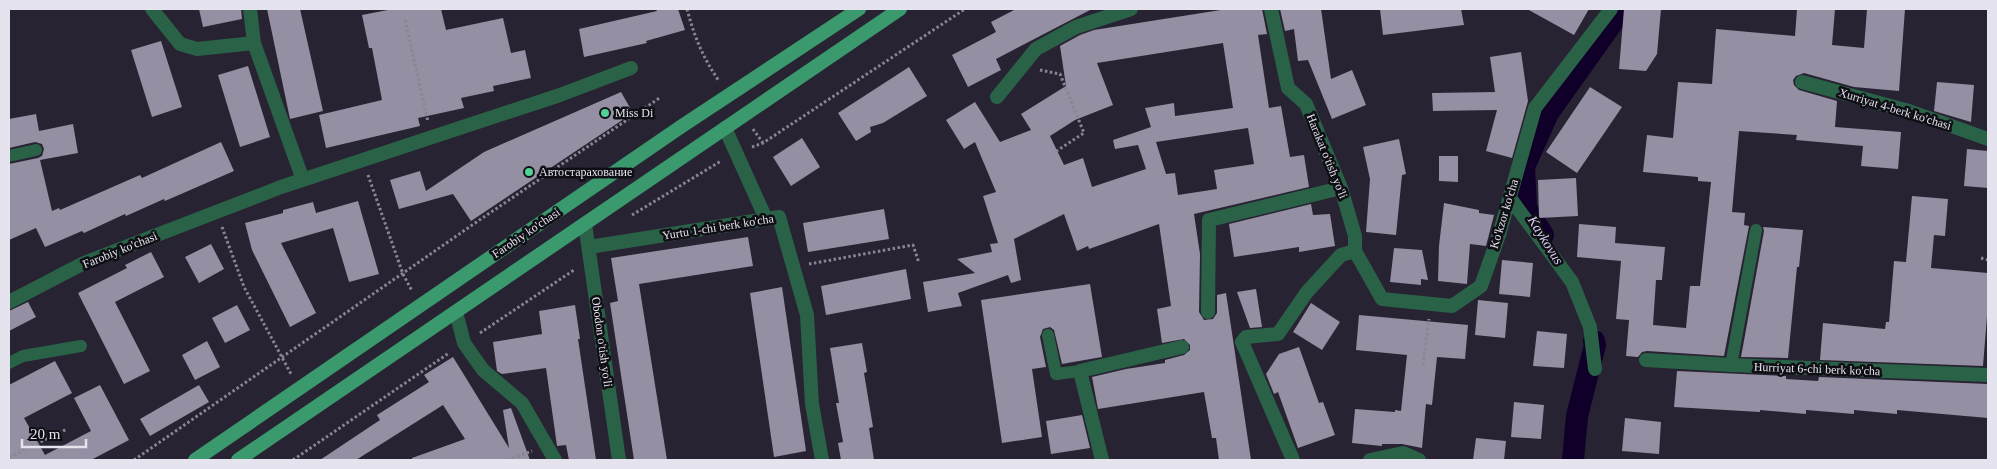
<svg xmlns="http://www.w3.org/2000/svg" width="1997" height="469" font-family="'Times New Roman',serif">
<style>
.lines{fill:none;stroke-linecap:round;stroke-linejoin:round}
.canal{stroke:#100029;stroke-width:22}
.building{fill:#948fa2;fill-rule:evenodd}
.path{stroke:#898692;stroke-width:3;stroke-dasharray:2.5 2.5;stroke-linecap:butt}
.service{stroke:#2a6247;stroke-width:12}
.minor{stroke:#2a6247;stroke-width:14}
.primary{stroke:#3a996d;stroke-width:14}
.poi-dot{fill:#51d398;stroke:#0f0e14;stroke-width:2}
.labels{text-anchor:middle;stroke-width:5;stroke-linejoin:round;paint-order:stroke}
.street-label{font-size:12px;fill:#e5e3ed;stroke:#0f0e14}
.poi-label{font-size:12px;fill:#e5e3ed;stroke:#0f0e14;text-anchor:start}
.water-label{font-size:14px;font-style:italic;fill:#d7cef5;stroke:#0f0e14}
</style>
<rect width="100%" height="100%" fill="#272332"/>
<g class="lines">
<path class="canal" d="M 1543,235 L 1526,208 L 1524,167 L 1548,113 L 1622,9
M 1573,460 L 1577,416 L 1595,345 L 1594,341"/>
</g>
<path class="building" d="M 199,9 L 241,9 L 242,19 L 203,27 Z
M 267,9 L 300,9 L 323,111 L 290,119 Z
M 393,9 L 441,9 L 446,30 L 503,18 L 511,53 L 525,50 L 531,78 L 493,86 L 494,91 L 461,98 L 464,108 L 418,118 L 420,126 L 326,148 L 319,115 L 382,100 L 372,48 L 369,48 L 362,15 Z
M 656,9 L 678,9 L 685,30 L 646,41 L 647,43 L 584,57 L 579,29 L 657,11 Z
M 1016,9 L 1092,9 L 996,59 L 1001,70 L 968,87 L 952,55 L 996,32 L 991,22 Z
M 1227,9 L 1262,9 L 1267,34 L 1258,35 L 1269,108 L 1281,106 L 1290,157 L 1304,155 L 1309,187 L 1194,214 L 1200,254 L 1199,312 L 1204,320 L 1213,319 L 1217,313 L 1217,295 L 1226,293 L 1251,460 L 1219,460 L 1216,438 L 1212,438 L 1204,392 L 1098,409 L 1092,377 L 1126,369 L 1165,363 L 1165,360 L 1184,355 L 1190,350 L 1190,345 L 1184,339 L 1162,343 L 1157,309 L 1171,306 L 1159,224 L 1089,249 L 1088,246 L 1077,251 L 1064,214 L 1014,239 L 1021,280 L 1011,283 L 1008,275 L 958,293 L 962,306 L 928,312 L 923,282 L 975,273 L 957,259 L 992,252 L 990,244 L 998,243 L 983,196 L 996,192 L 975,142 L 964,149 L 946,120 L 975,102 L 1000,142 L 1031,130 L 1021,114 L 1066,86 L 1060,46 L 1080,35 L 1094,30 ZM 1223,43 L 1233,108 L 1175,116 L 1174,103 L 1145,108 L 1151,127 L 1113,140 L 1115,149 L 1138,145 L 1146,169 L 1092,187 L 1083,158 L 1064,165 L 1050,136 L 1075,120 L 1113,105 L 1097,63 ZM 1248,128 L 1254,164 L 1214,170 L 1217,189 L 1178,195 L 1175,173 L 1166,174 L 1156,142 Z
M 1280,9 L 1321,9 L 1331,79 L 1352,70 L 1366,105 L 1332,119 L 1308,60 L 1298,61 L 1294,29 L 1285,31 Z
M 1380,9 L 1461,9 L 1464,25 L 1383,35 Z
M 1527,9 L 1589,9 L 1574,35 Z
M 1624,9 L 1661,9 L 1657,54 L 1646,71 L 1619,69 Z
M 1797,9 L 1835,9 L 1832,45 L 1864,48 L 1867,9 L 1905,9 L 1899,91 L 1854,87 L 1804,73 L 1796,76 L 1793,80 L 1794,85 L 1799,90 L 1837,101 L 1835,127 L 1901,132 L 1898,169 L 1861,166 L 1863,146 L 1796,140 L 1797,135 L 1739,131 L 1732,212 L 1745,213 L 1744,225 L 1749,226 L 1724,356 L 1647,351 L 1642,352 L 1638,357 L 1626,356 L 1629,320 L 1616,319 L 1621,261 L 1577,257 L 1579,224 L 1616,227 L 1615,243 L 1665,247 L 1662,280 L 1656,280 L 1653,325 L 1686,328 L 1690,286 L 1700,286 L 1711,182 L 1698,181 L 1698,177 L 1643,172 L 1647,135 L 1673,138 L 1678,82 L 1712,84 L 1716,29 L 1795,36 Z
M 161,41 L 182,107 L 152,117 L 131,50 Z
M 1521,52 L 1528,101 L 1512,158 L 1486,151 L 1497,110 L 1433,111 L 1432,93 L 1495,92 L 1490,57 Z
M 248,66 L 270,137 L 240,147 L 218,75 Z
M 909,67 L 927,96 L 883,123 L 870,127 L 871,132 L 856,141 L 838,113 Z
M 1937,82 L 1974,85 L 1971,122 L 1934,111 Z
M 1590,87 L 1622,107 L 1577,173 L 1546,152 Z
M 621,92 L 633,113 L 471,221 L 453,194 L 399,209 L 390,180 L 420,171 L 426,191 L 484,152 Z
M 36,114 L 39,131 L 73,124 L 78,153 L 40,160 L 52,211 L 59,208 L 60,210 L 140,175 L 142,178 L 221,142 L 234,171 L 165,201 L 164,199 L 126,216 L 125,214 L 84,233 L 82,231 L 45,247 L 36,228 L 9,240 L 9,164 L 38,158 L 42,156 L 44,149 L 42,144 L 35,142 L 9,148 L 9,119 Z
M 802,138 L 820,167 L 791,186 L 773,157 Z
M 1399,139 L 1406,174 L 1402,175 L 1396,235 L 1366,232 L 1370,179 L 1363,147 Z
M 1967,149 L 1988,151 L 1988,188 L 1964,186 Z
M 1439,156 L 1458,156 L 1458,182 L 1439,181 Z
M 1576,178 L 1578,216 L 1539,218 L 1538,180 Z
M 1912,196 L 1948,199 L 1945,236 L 1934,235 L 1931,268 L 1988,273 L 1988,304 L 1983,366 L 1820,360 L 1823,323 L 1885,329 L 1886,322 L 1889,322 L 1894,261 L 1906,262 Z
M 358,201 L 379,274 L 349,282 L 333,228 L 281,243 L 316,313 L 290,327 L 252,250 L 245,223 L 283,213 L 283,210 L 313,202 L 316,213 Z
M 1444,203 L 1479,210 L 1479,213 L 1494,215 L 1486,246 L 1470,244 L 1467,284 L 1438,281 L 1439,246 Z
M 1311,204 L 1313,215 L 1330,214 L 1335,246 L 1299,252 L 1299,247 L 1234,257 L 1229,224 Z
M 884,209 L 889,239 L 808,252 L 803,223 Z
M 1763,227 L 1803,230 L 1799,267 L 1797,267 L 1788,358 L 1741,357 L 1764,231 Z
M 748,237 L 753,266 L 639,284 L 667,460 L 634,460 L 610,303 L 618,301 L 611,258 Z
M 211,244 L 224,269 L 199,283 L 185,257 Z
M 1394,248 L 1422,250 L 1428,280 L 1421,279 L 1421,285 L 1390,282 Z
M 151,252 L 164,277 L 115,302 L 150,371 L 124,384 L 78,293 L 127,268 L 125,265 Z
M 1502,260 L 1533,263 L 1530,297 L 1499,294 Z
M 906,269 L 911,299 L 826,315 L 821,286 Z
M 1090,284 L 1102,357 L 1062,364 L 1054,330 L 1050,327 L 1043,329 L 1040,337 L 1046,367 L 1032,369 L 1042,437 L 1002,443 L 981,300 Z
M 782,287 L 806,451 L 774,457 L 750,293 Z
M 1256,289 L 1262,327 L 1250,328 L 1237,292 Z
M 1478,300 L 1508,303 L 1505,338 L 1475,335 Z
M 28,302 L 36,317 L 9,331 L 9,311 Z
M 1311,303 L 1340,322 L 1322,350 L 1293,332 Z
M 237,305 L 250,330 L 225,343 L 212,318 Z
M 575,305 L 580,339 L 578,339 L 596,460 L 569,460 L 566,445 L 557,446 L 546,368 L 502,374 L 497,371 L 493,342 L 542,334 L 539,311 Z
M 1359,315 L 1468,325 L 1465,359 L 1437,357 L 1432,405 L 1426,404 L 1422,448 L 1402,444 L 1382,444 L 1382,446 L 1352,443 L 1355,409 L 1395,412 L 1395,410 L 1401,411 L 1407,355 L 1356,350 Z
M 1537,331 L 1567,334 L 1564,368 L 1533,366 Z
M 207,341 L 220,367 L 195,380 L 182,355 Z
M 862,343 L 867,372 L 864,373 L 873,427 L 869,428 L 874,460 L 841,460 L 838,443 L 843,442 L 836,403 L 839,403 L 830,348 Z
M 1299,347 L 1319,403 L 1323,402 L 1335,435 L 1298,448 L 1278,392 L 1274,394 L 1266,374 L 1279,354 Z
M 453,357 L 509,448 L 503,410 L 511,408 L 530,460 L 412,460 L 412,458 L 465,439 L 443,405 L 356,460 L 320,460 L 380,420 L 377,415 L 429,382 L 424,375 Z
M 55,361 L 72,393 L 24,418 L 45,455 L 91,431 L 74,398 L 100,385 L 129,440 L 91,460 L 9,460 L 9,385 Z
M 1677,371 L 1786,376 L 1786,379 L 1818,381 L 1819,377 L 1988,384 L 1988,418 L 1897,410 L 1897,414 L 1854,410 L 1854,414 L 1806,410 L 1806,414 L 1760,410 L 1760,412 L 1674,407 Z
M 199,385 L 209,402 L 150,436 L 140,419 Z
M 1514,402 L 1544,405 L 1541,439 L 1511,437 Z
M 1082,415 L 1090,448 L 1051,454 L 1046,421 Z
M 1625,418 L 1661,422 L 1659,454 L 1622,451 Z
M 1476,438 L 1506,441 L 1504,460 L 1473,460 Z"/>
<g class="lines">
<path class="path" d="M 687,9 C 694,36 703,58 719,81
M 405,20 L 428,122
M 1040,70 L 1060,74 L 1084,133 L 1055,152
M 753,129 L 763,143
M 752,147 L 763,143 L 965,9
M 368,175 L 403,274 L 412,291
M 632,215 L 721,161
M 222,227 L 244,287 L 291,374
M 1981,258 L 1988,260
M 809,264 L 913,245 L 919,263
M 480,333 L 574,270
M 1423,365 L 1429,319
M 9,457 L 67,429
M 134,460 L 478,221 L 661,97
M 293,460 L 449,353
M 508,460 L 532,451"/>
<path class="service" d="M 9,156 L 36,150
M 1048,335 L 1056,374 L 1080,371
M 9,363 L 23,356 L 81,346
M 1731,365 L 1756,230"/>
<path class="minor" d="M 152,9 L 180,44 L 197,49 L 254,43
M 250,9 L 254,43 L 303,180
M 1271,9 L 1288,88 L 1306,104 L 1341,188 L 1355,236 L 1355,251
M 1802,82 L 1909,111 L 1988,139
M 997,97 L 1036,49 L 1076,27 L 1131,9
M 725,128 L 766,219
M 1510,198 L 1572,282 L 1590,327 L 1595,369
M 585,224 L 619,460
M 589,247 L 779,217 L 807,315 L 812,404 L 822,460
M 1355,251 L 1382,299 L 1452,306 L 1481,286 L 1499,235 L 1535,108 L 1611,9
M 9,302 L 84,263 L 281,187 L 560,95 L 631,68
M 456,312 L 464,343 L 483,370 L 522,403 L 555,460
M 1208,312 L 1209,220 L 1341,188
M 1646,360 L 1731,365 L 1988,375
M 1102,460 L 1080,371 L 1182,347
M 1293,460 L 1242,342 L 1246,337 L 1278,334 L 1307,292 L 1341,255 L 1355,251
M 1370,460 L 1403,453 L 1419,460"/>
<path class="primary" d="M 195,460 L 682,126 L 859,9
M 238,460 L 900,9"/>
</g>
<g class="poi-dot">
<circle cx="605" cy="113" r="5"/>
<circle cx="529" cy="172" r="5"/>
</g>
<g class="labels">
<g class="street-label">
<text transform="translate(1895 109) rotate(17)" y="4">Xurriyat 4-berk ko'chasi</text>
<text transform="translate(1327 156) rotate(68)" y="4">Harakat o'tish yo'li</text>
<text transform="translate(1504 214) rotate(-73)" y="4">Ko'kzor ko'cha</text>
<text transform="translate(718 227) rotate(-9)" y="4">Yurtu 1-chi berk ko'cha</text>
<text transform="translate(526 233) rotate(-34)" y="4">Farobiy ko'chasi</text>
<text transform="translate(120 250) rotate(-22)" y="4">Farobiy ko'chasi</text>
<text transform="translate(602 342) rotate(82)" y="4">Obodon o'tish yo'li</text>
<text transform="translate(1817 369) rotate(2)" y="4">Hurriyat 6-chi berk ko'cha</text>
</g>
<g class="poi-label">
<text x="615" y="117">Miss Di</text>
<text x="539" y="176">Автостарахование</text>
</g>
<g class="water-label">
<text transform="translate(1546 240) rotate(58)" y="5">Kaykovus</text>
</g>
</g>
<rect width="1997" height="469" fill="none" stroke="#e5e3ed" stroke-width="20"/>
<path d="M22 439v8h64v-8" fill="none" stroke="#e5e3ed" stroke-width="2.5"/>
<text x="30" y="439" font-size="15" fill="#e5e3ed" stroke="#0f0e14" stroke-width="4" paint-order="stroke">20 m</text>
</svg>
